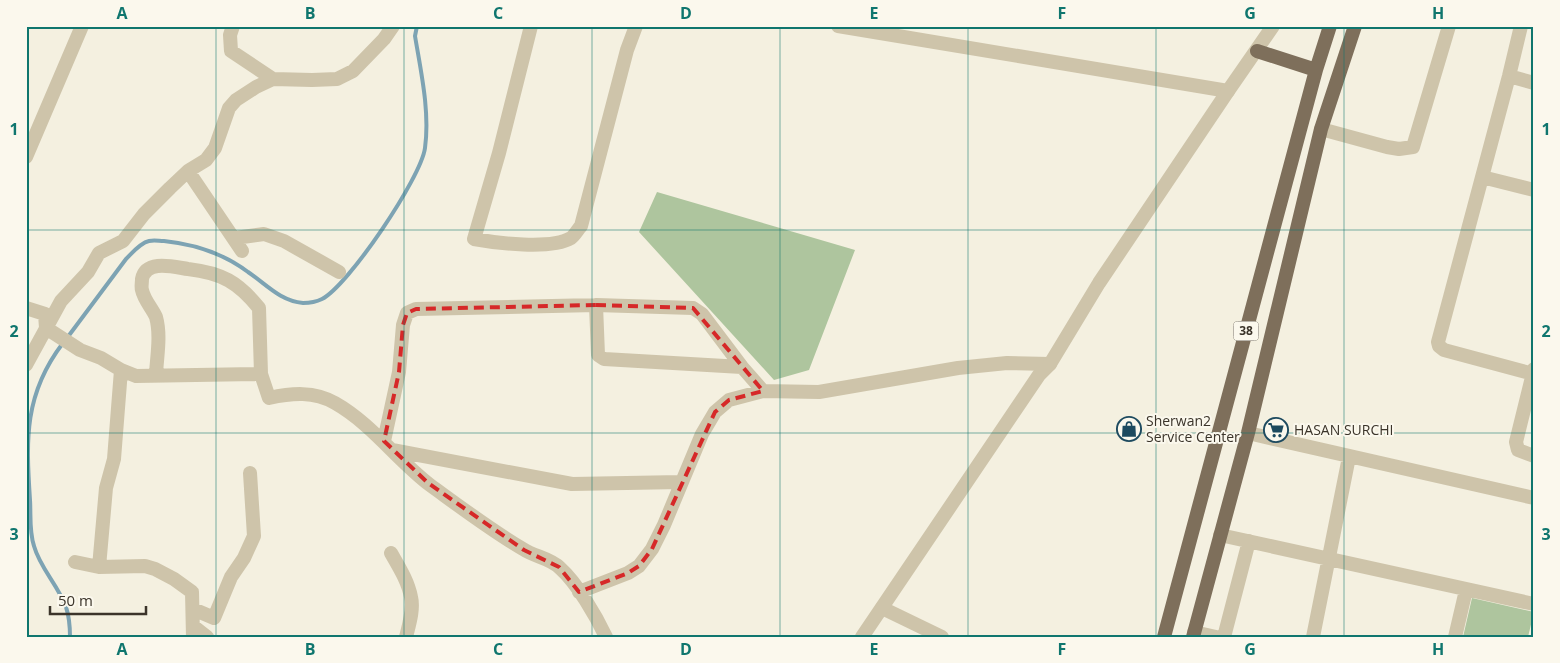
<svg xmlns="http://www.w3.org/2000/svg" width="1560" height="663" font-family="'Open Sans',sans-serif">
<style>
.green{fill:#aec59e}
.lines{fill:none;stroke-linecap:round;stroke-linejoin:round}
.stream{stroke:#7da3b3;stroke-width:4}
.minor{stroke:#cec4aa;stroke-width:14}
.tertiary{stroke:#cec4aa;stroke-width:14}
.primary{stroke:#7e6f5b;stroke-width:14}
.marked{fill:none;stroke:#d62828;stroke-width:4;stroke-dasharray:10 6;stroke-linejoin:round}
.grid{fill:none;stroke:#0f766e;stroke-width:1;stroke-opacity:0.55}
.labels{text-anchor:middle;stroke-width:4;stroke-linejoin:round;paint-order:stroke}
.shield{fill:#fbf8ed;stroke:#756f64;stroke-width:1}
.shield-label{font-size:12px;font-weight:bold;fill:#3b342a}
.poi-label{font-size:14px;fill:#3b342a;stroke:#fbf8ed;text-anchor:start}
.neatline{fill:none;stroke:#0f766e;stroke-width:2}
.grid-label{font-size:16px;text-anchor:middle;font-weight:bold;fill:#0f766e}
</style>
<rect width="100%" height="100%" fill="#f4f0e0"/>
<path class="green" d="M 657,192 L 855,250 L 809,370 L 774,380 L 639,232 Z
M 1472,598 L 1534,612 L 1528,637 L 1463,637 Z"/>
<g class="lines">
<path class="stream" d="M 67,338 L 126,259 C 132,253 140,243 149,241 C 154,240 159,241 164,241 C 194,244 224,254 248,272 C 266,284 280,301 303,303 C 309,303 316,302 322,299 C 348,286 421,178 425,148 C 430,112 421,72 415,36 L 417,26
M 63,343 C 24,394 26,439 30,500 C 31,515 29,531 34,546 C 40,568 58,585 66,607 C 69,616 70,626 70,637"/>
<path class="minor" d="M 233,26 L 230,35 L 231,51 L 273,79
M 531,26 L 499,153 L 474,239 C 496,243 551,250 571,238 C 575,235 578,229 581,226 L 627,50 L 636,26
M 838,26 L 1228,91
M 1521,26 L 1509,76 L 1438,342 L 1439,346 L 1444,350 L 1533,374
M 1509,76 L 1534,83
M 1321,129 L 1387,147 L 1399,149 L 1413,147 L 1449,26
M 26,157 L 82,26
M 188,171 L 242,251
M 1482,177 L 1534,190
M 235,238 L 264,234 L 284,241 L 339,272
M 596,305 L 598,355 L 604,359 L 742,367
M 26,308 L 45,314 L 46,328 L 80,350 L 101,358 L 121,370 L 136,376 L 261,374
M 26,365 L 61,301 L 88,272 L 99,253 L 123,241 L 144,214 L 170,188 L 188,171 L 206,160 L 215,148 L 229,108 L 236,100 L 256,87 L 273,79 L 312,80 L 337,79 L 353,71 L 384,39 L 393,26
M 1534,369 L 1516,442 L 1518,450 L 1534,456
M 156,374 C 157,356 161,335 156,317 C 152,308 144,300 142,290 C 141,287 142,283 142,279 C 146,259 174,267 188,269 C 222,273 238,282 259,308 L 261,374 L 269,398 C 292,393 314,391 335,403 C 372,424 397,460 430,485 C 459,506 492,531 523,549 C 535,557 550,558 560,568 C 577,583 596,616 606,637
M 1248,433 L 1534,498
M 384,441 L 399,372 L 403,325 L 407,313 L 416,309 L 596,305 L 693,308 L 702,314 L 742,367 L 763,391
M 392,450 L 572,484 L 681,482
M 1220,535 L 1534,604
M 391,553 C 399,567 408,581 411,597 C 414,609 409,625 406,637
M 75,562 L 99,567 L 145,566 L 155,569 L 174,579 L 192,592 L 193,637
M 99,567 L 106,488 L 114,459 L 121,370
M 579,592 L 628,573 L 639,566 L 652,549 L 664,525 L 702,434 L 715,412 L 729,400 L 763,391 L 819,392 L 958,368 L 1007,363 L 1050,364
M 882,608 L 942,637
M 193,609 L 214,618 L 231,577 L 244,558 L 254,536 L 250,473
M 193,626 L 207,637
M 1194,632 L 1216,637
M 1224,637 L 1249,541
M 1313,637 L 1349,457
M 1455,637 L 1466,590"/>
<path class="tertiary" d="M 862,637 L 1039,375 L 1050,364 L 1099,283 L 1228,91 L 1273,26"/>
<path class="primary" d="M 1257,51 L 1316,70
M 1164,637 L 1316,70 L 1330,26
M 1193,637 L 1248,433 L 1321,129 L 1355,26"/>
</g>
<path class="marked" d="M 596,305 L 693,308 L 763,391 L 729,400 L 715,412 L 652,549 L 639,566 L 628,573 L 579,592 L 559,567 L 524,550 L 428,483 L 384,441 L 399,372 L 403,325 L 407,313 L 416,309 Z"/>
<path class="grid" d="M 216,26 L 216,637M 404,26 L 404,637M 592,26 L 592,637M 780,26 L 780,637M 968,26 L 968,637M 1156,26 L 1156,637M 1344,26 L 1344,637M 26,230 L 1534,230M 26,433 L 1534,433"/>
<defs>
<symbol id="shop-ring" viewBox="-11 -11 22 22"><circle r="9.5" fill="#fbf8ed" stroke="#1d4a5f" stroke-width="1.5"/><path d="M-5-2.5h2.3a2.7 3.5 0 0 1 5.4 0H5L5.5 6h-11ZM-1.5-2.5h3a1.5 2.3 0 0 0-3 0Z" fill="#1d4a5f"/></symbol>
<symbol id="supermarket-ring" viewBox="-11 -11 22 22"><circle r="9.5" fill="#fbf8ed" stroke="#1d4a5f" stroke-width="1.5"/><path d="M-6-5.5h2.5l.6 2H6L4.5 2H-2.5L-4.4-4H-6ZM-1.5 3.2a1.3 1.3 0 1 0 .1 0ZM3 3.2a1.3 1.3 0 1 0 .1 0Z" fill="#1d4a5f"/></symbol>
</defs>
<g fill-rule="evenodd">
<use href="#shop-ring" x="1115" y="415" width="28" height="28"/>
<use href="#supermarket-ring" x="1262" y="416" width="28" height="28"/>
</g>
<g class="labels">
<rect class="shield" x="1233.5" y="321.5" width="25" height="19" rx="4"/>
<g class="shield-label">
<text x="1246" y="335">38</text>
</g>
<g class="poi-label">
<text x="1146" y="426">Sherwan2<tspan x="1146" dy="16">Service Center</tspan></text>
<text x="1294" y="435">HASAN SURCHI</text>
</g>
</g>
<rect width="1560" height="663" fill="none" stroke="#fbf8ed" stroke-width="55"/>
<path d="M50 606v8h96v-8" fill="none" stroke="#3b342a" stroke-width="2.5"/>
<text x="58" y="606" font-size="15" fill="#3b342a" stroke="#fbf8ed" stroke-width="4" paint-order="stroke">50 m</text>
<rect x="28" y="28" width="1504" height="608" class="neatline"/>
<g class="grid-label">
<text x="122" y="19">A</text>
<text x="310" y="19">B</text>
<text x="498" y="19">C</text>
<text x="686" y="19">D</text>
<text x="874" y="19">E</text>
<text x="1062" y="19">F</text>
<text x="1250" y="19">G</text>
<text x="1438" y="19">H</text>
<text x="14" y="135">1</text>
<text x="1546" y="135">1</text>
<text x="14" y="337">2</text>
<text x="1546" y="337">2</text>
<text x="14" y="540">3</text>
<text x="1546" y="540">3</text>
<text x="122" y="655">A</text>
<text x="310" y="655">B</text>
<text x="498" y="655">C</text>
<text x="686" y="655">D</text>
<text x="874" y="655">E</text>
<text x="1062" y="655">F</text>
<text x="1250" y="655">G</text>
<text x="1438" y="655">H</text>
</g>
</svg>
